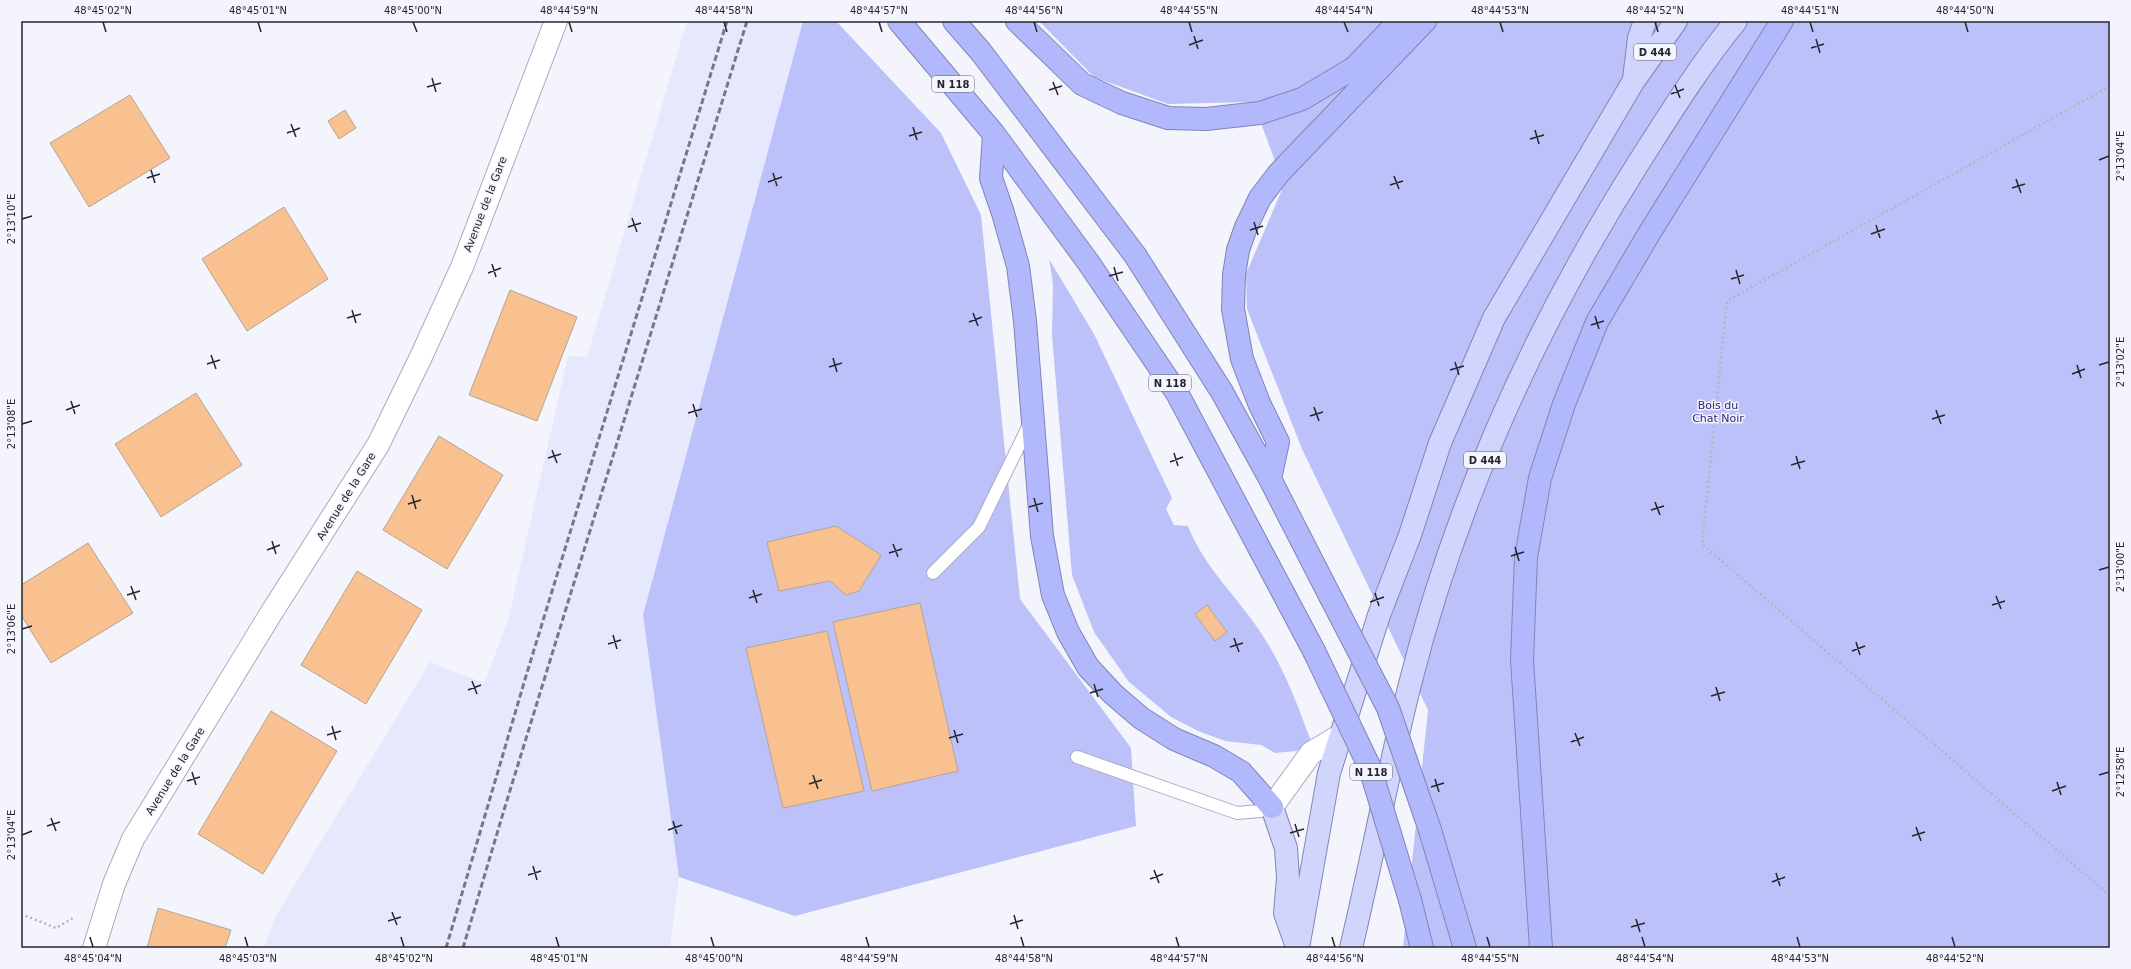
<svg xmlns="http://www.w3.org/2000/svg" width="2131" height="969" font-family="'DejaVu Sans',sans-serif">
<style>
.built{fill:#e6e8fe}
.green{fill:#bcc1fa}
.building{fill:#f8c18f;stroke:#b4a597}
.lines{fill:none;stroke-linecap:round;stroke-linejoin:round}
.lane-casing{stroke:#a9abbe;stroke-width:14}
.street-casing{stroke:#a9abbe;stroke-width:24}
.secondary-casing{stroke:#a9abbe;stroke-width:24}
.primary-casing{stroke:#8185b4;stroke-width:24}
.highway-casing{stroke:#8185b4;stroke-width:24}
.path{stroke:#b4b5bc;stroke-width:2.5;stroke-dasharray:2 3;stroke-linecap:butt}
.lane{stroke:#fff;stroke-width:12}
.street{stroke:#fff;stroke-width:22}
.secondary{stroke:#fff;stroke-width:22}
.primary{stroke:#d1d4fd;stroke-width:22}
.highway{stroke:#b2b8fc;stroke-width:22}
.rail{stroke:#787980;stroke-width:3;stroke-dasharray:6 3;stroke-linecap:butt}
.highway-bridge-casing{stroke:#8185b4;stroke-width:24;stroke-linecap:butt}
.highway-bridge{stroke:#b2b8fc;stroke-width:22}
.ticks{fill:none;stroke:#25262d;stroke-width:1.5}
.labels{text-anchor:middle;stroke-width:3;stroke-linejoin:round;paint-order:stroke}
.shield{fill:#f3f4fc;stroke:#63646b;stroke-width:1}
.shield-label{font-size:10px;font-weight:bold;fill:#25262d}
.street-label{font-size:11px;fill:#25262d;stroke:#f3f4fc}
.park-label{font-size:11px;fill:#2e237d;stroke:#f3f4fc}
.neatline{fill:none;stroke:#25262d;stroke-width:1.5}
.ticks-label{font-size:10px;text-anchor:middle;fill:#25262d}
</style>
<rect width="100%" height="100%" fill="#f3f4fc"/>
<path class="built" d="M 687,21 L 803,21 L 643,615 L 679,877 L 670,948 L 264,948 L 274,919 L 430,662 L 484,683 L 508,621 L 568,356 L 587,357 Z"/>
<path class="green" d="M 803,21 L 836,21 L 941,133 L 981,215 L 1020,599 L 1131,748 L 1136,826 L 795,916 L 679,877 L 643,615 Z
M 1039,21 L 2110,21 L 2110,948 L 1403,948 L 1428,710 L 1302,449 L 1247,309 L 1246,274 L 1284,185 L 1253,102 L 1168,104 L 1094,77 Z
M 1049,259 L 1094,334 L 1172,498 L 1166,509 L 1174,525 L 1188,526 C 1204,568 1239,598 1263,636 C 1285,670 1298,706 1312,744 L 1296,751 L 1275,753 L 1261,745 L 1225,741 L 1198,731 L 1171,717 L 1129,682 L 1094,632 L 1072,575 L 1052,335 L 1053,284 Z"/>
<path class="building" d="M 130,95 L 170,158 L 89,207 L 50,143 Z
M 345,110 L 356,128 L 339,139 L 328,121 Z
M 284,207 L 328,279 L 247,331 L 202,259 Z
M 510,290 L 577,317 L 537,421 L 469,395 Z
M 196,393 L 242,465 L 161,517 L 115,444 Z
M 439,436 L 503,475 L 447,569 L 383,530 Z
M 836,526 L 881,555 L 859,591 L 846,595 L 830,581 L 779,591 L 767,542 Z
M 88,543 L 133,613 L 51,663 L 21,615 L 21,585 Z
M 357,571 L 422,610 L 366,704 L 301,665 Z
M 920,603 L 958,771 L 872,791 L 833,622 Z
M 1207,605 L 1227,632 L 1215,641 L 1195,614 Z
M 827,631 L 864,791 L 783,808 L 746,648 Z
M 271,711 L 337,751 L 263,874 L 198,834 Z
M 158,908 L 231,930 L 225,948 L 147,948 Z"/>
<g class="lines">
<defs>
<path id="lane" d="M 933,573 L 979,527 L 1030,423
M 1077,757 L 1237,813 L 1260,811 L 1272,807"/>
<path id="street" d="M 1272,807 L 1311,753 L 1341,735"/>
<path id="secondary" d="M 94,948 L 114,884 L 133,839 L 270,615 L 378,445 L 420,359 L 462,267 L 556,21"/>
<path id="primary" d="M 1634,79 L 1639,38 L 1645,21
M 1272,807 L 1286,848 L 1288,878 L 1285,913 L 1297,947
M 1298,948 L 1329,773 L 1379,615 L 1410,535 L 1440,443 L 1494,318 L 1633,82 L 1676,21
M 1351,948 C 1372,860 1388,772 1410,684 C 1457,498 1538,321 1641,159 C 1671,112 1700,65 1736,21"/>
<path id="highway" d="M 899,21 L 994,134 L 1088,262 L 1177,393 L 1314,651
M 954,21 L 981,52 L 1135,255 L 1222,392 L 1270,479 L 1330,596
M 1017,21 L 1082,84 L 1122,103 L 1168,118 L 1206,119 L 1260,113 L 1302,99 L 1354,68 L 1399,21
M 994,134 L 991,178 L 1003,213 L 1018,266 L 1025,321 L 1042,536 L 1053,595 L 1068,632 L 1088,667 L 1113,694 L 1141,718 L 1174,739 L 1214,756 L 1241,772 L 1272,807
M 1270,479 L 1278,442 L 1259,403 L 1242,359 L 1233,309 L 1234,275 L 1238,250 L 1246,227 L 1260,198 L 1279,173 L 1425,21
M 1430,830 L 1465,948
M 1410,900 L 1422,948
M 1541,948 L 1522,660 L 1526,557 L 1540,478 L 1564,404 L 1597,322 L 1650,232 L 1782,21"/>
</defs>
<use href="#lane" class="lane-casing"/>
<use href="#street" class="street-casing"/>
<use href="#secondary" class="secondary-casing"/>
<use href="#primary" class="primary-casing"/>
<use href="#highway" class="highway-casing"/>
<path class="path" d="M 2110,86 L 1727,301 L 1702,544 L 2110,896
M 21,914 L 56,928 L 73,918"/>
<use href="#lane" class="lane"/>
<use href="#street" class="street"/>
<use href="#secondary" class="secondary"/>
<use href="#primary" class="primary"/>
<use href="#highway" class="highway"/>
<path class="rail" d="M 446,948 L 526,676 L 727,21
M 463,948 L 504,810 L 747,21"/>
<defs>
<path id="highway-bridge" d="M 1330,596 L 1388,708 L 1430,830
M 1314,651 L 1370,768 L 1410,900"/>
</defs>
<use href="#highway-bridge" class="highway-bridge-casing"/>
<use href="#highway-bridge" class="highway-bridge"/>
</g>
<path class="ticks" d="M 103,22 L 106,32M 258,22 L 261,32M 413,22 L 417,32M 569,22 L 572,32M 724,22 L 727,32M 879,22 L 882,32M 1034,22 L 1037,32M 1189,22 L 1192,32M 1344,22 L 1348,32M 1500,22 L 1503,32M 1655,22 L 1658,32M 1810,22 L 1813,32M 1965,22 L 1968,32M 1194,36 L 1198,49M 1816,39 L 1820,53M 1189,45 L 1203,40M 1811,48 L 1824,44M 432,78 L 436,92M 1053,82 L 1058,95M 1675,85 L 1680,98M 427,87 L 441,83M 1049,90 L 1062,86M 1671,94 L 1684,89M 291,124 L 296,137M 913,127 L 917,140M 1535,130 L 1539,144M 287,133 L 300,128M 909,136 L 922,132M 1530,139 L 1544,135M 2099,160 L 2109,156M 151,170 L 155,183M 773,173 L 777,186M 1394,176 L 1399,189M 147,178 L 160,174M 2016,179 L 2021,193M 768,182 L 782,177M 1390,185 L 1403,181M 2012,188 L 2025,184M 632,218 L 637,232M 22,219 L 32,216M 1254,222 L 1258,235M 1876,225 L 1880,238M 628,227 L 641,223M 1250,230 L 1263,226M 1871,234 L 1885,229M 492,264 L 496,277M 1114,267 L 1118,281M 1736,270 L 1740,284M 488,273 L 501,268M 1109,276 L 1123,272M 1731,279 L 1744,275M 352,310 L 356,323M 973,313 L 978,326M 1595,316 L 1599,329M 347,318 L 361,314M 969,322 L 982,317M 1591,325 L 1604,321M 211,355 L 216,369M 833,358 L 837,372M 1455,362 L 1459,375M 207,364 L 220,360M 2077,365 L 2081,378M 2099,365 L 2109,362M 829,367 L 842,363M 1450,370 L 1464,366M 2072,374 L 2085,369M 71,401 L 75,414M 693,404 L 697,417M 1314,407 L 1319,421M 66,410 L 80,405M 1936,410 L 1941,424M 688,413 L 702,409M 1310,416 L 1323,412M 1932,419 L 1945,415M 22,424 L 32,421M 552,450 L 557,463M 1174,453 L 1178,466M 1796,456 L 1800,469M 548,458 L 561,454M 1170,462 L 1183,457M 1791,465 L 1805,461M 412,495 L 416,509M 1034,498 L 1038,512M 1655,502 L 1660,515M 408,504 L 421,500M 1029,507 L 1043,503M 1651,510 L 1664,506M 272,541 L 276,554M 893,544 L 898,557M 1515,547 L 1519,561M 267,550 L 280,545M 889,553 L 902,549M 1511,556 L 1524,552M 2099,570 L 2109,567M 131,586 L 136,600M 753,590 L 757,603M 1375,593 L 1379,606M 127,595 L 140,591M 1996,596 L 2001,609M 749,598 L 762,594M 1370,602 L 1384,597M 1992,605 L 2005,601M 22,629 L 32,626M 613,635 L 617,649M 1234,638 L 1239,652M 1856,642 L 1860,655M 608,644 L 621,640M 1230,647 L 1243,643M 1852,651 L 1865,646M 472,681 L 477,694M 1094,684 L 1098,697M 1716,687 L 1720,701M 468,690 L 481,685M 1090,693 L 1103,689M 1711,696 L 1725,692M 332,726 L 336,740M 954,730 L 958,743M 1575,733 L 1580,746M 327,735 L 341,731M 949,738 L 963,734M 1571,742 L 1584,737M 192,772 L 196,785M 813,775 L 818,789M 2099,775 L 2109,772M 1435,779 L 1439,792M 187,781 L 200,777M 2057,782 L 2061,795M 809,784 L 822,780M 1431,787 L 1444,783M 2052,791 L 2066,786M 51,818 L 56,831M 673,821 L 677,834M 1295,824 L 1299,837M 47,826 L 60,822M 1916,827 L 1921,841M 668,830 L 682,825M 1290,833 L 1304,829M 22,835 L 32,831M 1912,836 L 1925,832M 533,866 L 537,880M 1154,870 L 1159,883M 1776,873 L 1780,886M 528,875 L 541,871M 1150,879 L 1163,874M 1772,882 L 1785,877M 392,912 L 397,925M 1014,915 L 1018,929M 1636,919 L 1640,932M 388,921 L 401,917M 1010,924 L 1023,920M 1631,927 L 1645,923M 90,937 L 93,947M 245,937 L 248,947M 401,937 L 404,947M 556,937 L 559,947M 711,937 L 714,947M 866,937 L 869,947M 1021,937 L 1024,947M 1176,937 L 1179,947M 1332,937 L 1335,947M 1487,937 L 1490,947M 1642,937 L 1645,947M 1797,937 L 1800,947M 1952,937 L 1955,947"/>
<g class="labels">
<g class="shield">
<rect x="1634" y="44" width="42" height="16" rx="3"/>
<rect x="932" y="76" width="42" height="16" rx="3"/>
<rect x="1149" y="375" width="42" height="16" rx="3"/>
<rect x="1464" y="452" width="42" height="16" rx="3"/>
<rect x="1350" y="764" width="42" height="16" rx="3"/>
</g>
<g class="shield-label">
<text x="1655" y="56">D 444</text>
<text x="953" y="88">N 118</text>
<text x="1170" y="387">N 118</text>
<text x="1485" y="464">D 444</text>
<text x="1371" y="776">N 118</text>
</g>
<g class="street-label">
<text transform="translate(485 204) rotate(-69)" y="4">Avenue de la Gare</text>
<text transform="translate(346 496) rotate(-58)" y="4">Avenue de la Gare</text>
<text transform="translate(175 771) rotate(-58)" y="4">Avenue de la Gare</text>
</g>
<g class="park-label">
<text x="1718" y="409">Bois du<tspan x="1718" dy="13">Chat Noir</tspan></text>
</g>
</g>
<rect width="2131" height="969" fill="none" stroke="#f3f4fc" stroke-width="44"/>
<rect x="22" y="22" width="2087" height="925" class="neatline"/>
<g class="ticks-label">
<text x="103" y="14">48°45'02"N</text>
<text x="258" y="14">48°45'01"N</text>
<text x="413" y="14">48°45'00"N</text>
<text x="569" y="14">48°44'59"N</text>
<text x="724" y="14">48°44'58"N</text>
<text x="879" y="14">48°44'57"N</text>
<text x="1034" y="14">48°44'56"N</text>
<text x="1189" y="14">48°44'55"N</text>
<text x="1344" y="14">48°44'54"N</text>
<text x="1500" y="14">48°44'53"N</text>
<text x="1655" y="14">48°44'52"N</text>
<text x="1810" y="14">48°44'51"N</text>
<text x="1965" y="14">48°44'50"N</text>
<text transform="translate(2120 156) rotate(-90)" y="4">2°13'04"E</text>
<text transform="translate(11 219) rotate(-90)" y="4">2°13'10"E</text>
<text transform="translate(2120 362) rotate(-90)" y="4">2°13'02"E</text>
<text transform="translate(11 424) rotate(-90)" y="4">2°13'08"E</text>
<text transform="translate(2120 567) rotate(-90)" y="4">2°13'00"E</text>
<text transform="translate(11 629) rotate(-90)" y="4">2°13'06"E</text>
<text transform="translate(2120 772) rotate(-90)" y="4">2°12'58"E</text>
<text transform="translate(11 835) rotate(-90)" y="4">2°13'04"E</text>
<text x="93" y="962">48°45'04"N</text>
<text x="248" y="962">48°45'03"N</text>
<text x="404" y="962">48°45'02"N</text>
<text x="559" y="962">48°45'01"N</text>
<text x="714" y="962">48°45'00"N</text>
<text x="869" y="962">48°44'59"N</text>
<text x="1024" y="962">48°44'58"N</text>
<text x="1179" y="962">48°44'57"N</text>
<text x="1335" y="962">48°44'56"N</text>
<text x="1490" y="962">48°44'55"N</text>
<text x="1645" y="962">48°44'54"N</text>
<text x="1800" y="962">48°44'53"N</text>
<text x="1955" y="962">48°44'52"N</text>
</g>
</svg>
